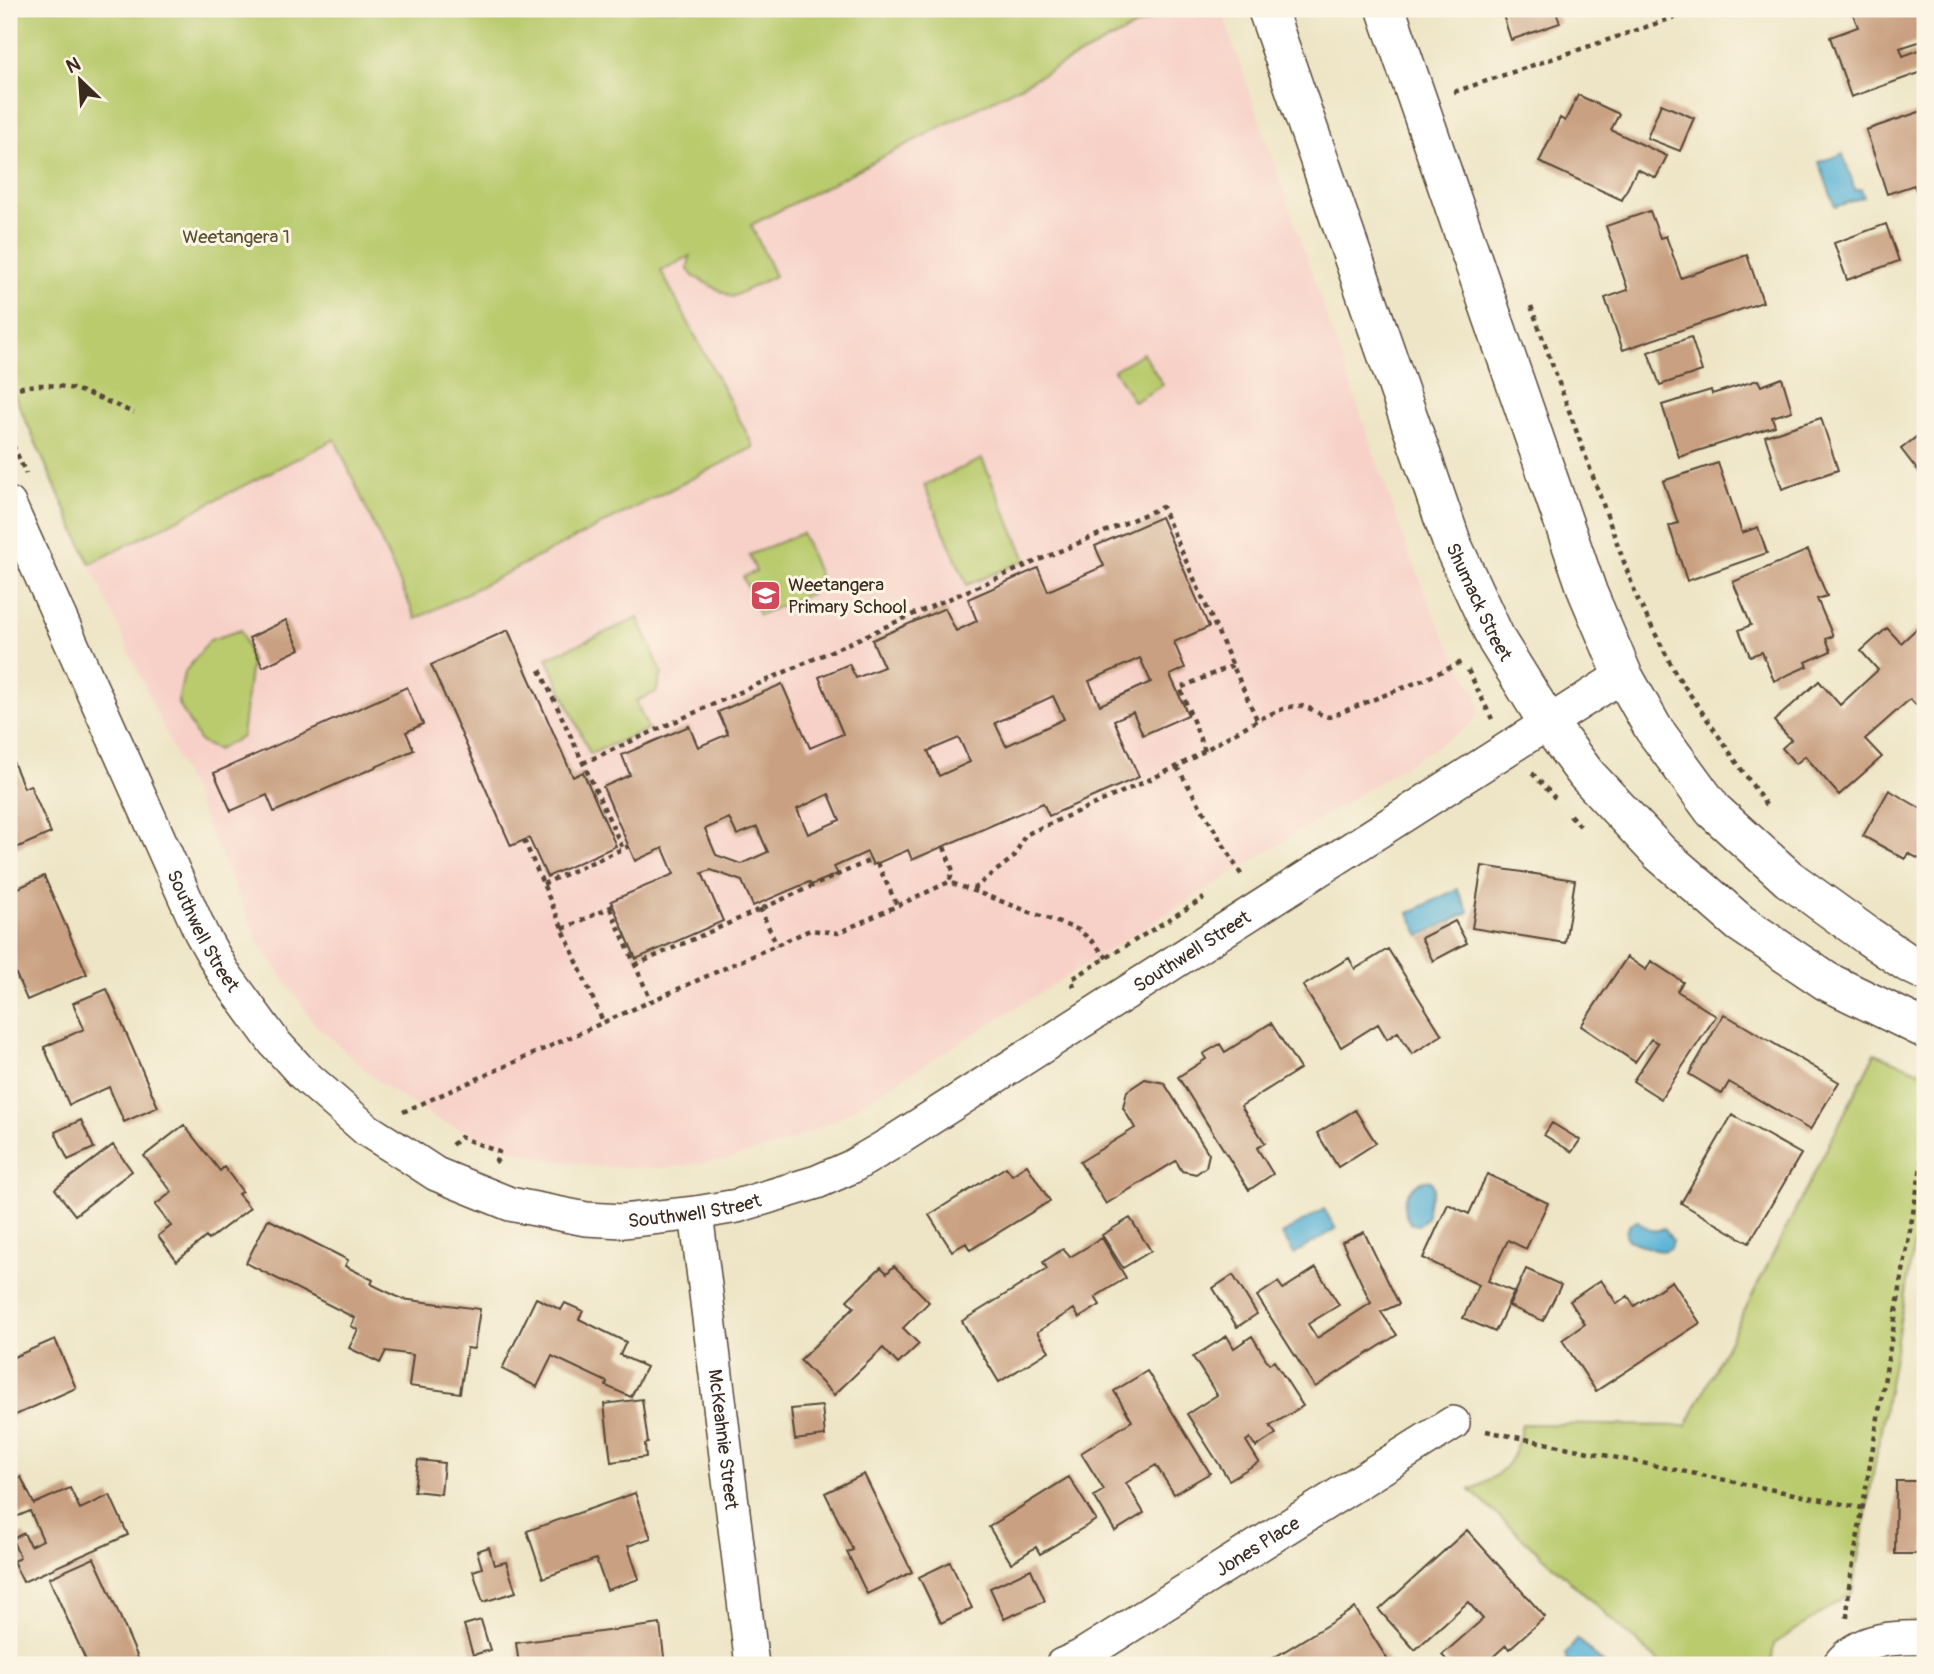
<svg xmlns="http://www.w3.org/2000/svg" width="1934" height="1674" font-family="Pangolin,sans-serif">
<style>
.built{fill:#f7d1c8}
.green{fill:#bacb6e;stroke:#7a7a46;stroke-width:2}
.water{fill:#59b2d6;stroke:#4a6e7a;stroke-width:2}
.building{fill:#c9a081;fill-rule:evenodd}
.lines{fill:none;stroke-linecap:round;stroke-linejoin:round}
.minor-casing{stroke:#564637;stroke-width:36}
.tertiary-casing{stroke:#564637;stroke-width:41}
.path{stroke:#564637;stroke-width:4.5;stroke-dasharray:5 5;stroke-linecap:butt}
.minor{stroke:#fff;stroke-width:33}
.tertiary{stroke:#fff;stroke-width:38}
.labels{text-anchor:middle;stroke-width:6;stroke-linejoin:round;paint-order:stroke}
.park-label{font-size:19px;fill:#5b5232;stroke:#fcf5e5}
.poi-label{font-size:19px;fill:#3b2a1e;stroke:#fcf5e5;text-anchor:start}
.street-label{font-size:19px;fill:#3b2a1e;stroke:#fcf5e5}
</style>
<rect width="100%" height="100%" fill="#fcf5e5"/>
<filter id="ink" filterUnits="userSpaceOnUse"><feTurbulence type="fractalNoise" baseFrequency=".0143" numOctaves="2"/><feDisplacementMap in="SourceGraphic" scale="14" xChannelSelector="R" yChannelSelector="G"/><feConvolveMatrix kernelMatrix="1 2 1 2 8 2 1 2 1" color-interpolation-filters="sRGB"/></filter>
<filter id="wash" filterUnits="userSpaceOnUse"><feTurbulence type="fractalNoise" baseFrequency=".00686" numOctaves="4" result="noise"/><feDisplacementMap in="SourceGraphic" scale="28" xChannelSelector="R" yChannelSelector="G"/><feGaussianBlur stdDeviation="1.57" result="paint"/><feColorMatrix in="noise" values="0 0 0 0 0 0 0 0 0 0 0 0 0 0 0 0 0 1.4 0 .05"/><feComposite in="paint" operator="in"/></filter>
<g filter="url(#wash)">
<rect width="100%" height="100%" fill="#eee5c6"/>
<path class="built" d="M 1169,9 L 1221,9 L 1405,543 L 1439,625 L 1478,697 L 1479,713 L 1469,726 L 834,1121 L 780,1145 L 724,1160 L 667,1168 L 601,1167 L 543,1158 L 488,1142 L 435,1118 L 380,1083 L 315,1024 L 261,946 L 90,564 Z"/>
<path class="green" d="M 9,9 L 1169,9 L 751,225 L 775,276 L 732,297 L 693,276 L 688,269 L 690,256 L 661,271 L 754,447 L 416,619 L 335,439 L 90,564 L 9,383 Z
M 1143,353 L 1163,385 L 1134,402 L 1114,370 Z
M 982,459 L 1026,560 L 967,585 L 924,485 Z
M 802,533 L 824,588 L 759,615 L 743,577 L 756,571 L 749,555 Z
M 638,618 L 662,673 L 656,692 L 636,701 L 648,729 L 590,754 L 547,658 Z
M 241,630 L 251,661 L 242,737 L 217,750 L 200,742 L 178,702 L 184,673 L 210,640 Z
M 1875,1053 L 1925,1073 L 1925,1182 L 1852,1593 L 1774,1644 L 1771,1665 L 1662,1665 L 1470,1490 C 1504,1475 1516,1460 1522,1424 L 1686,1426 Z"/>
<path class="water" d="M 1843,154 L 1855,190 L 1861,189 L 1864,197 L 1835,207 L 1819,162 Z
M 1457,889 L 1469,912 L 1420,936 L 1409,913 Z
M 1424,1180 L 1431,1181 C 1437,1191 1432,1192 1429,1201 C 1427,1206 1427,1213 1427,1218 L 1418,1225 L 1410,1223 C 1398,1206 1406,1188 1424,1180 Z
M 1324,1209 L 1336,1229 L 1294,1254 L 1282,1234 Z
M 1637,1220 C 1647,1229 1652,1234 1664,1228 L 1673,1241 L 1671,1248 C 1657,1256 1643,1244 1628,1240 C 1623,1231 1629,1224 1637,1220 Z
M 1578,1639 L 1605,1665 L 1568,1663 L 1565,1654 Z"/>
<g id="blocks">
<path class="building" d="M 1501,9 L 1555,9 L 1560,23 L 1511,40 Z
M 1851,9 L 1918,9 L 1925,32 L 1925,40 L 1900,48 L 1903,56 L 1922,49 L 1925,60 L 1925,71 L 1851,97 L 1830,37 L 1858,27 Z
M 1578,95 L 1619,114 L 1611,130 L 1667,156 L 1656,178 L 1637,169 L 1622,200 L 1539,162 L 1560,118 L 1565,121 Z
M 1661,104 L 1694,118 L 1680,151 L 1647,138 Z
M 1925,110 L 1925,216 L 1914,185 L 1887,194 L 1866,130 Z
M 1650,211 L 1660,238 L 1666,236 L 1681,278 L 1747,255 L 1763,302 L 1623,350 L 1605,298 L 1628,290 L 1606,226 Z
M 1886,224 L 1899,261 L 1847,280 L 1834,243 Z
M 1691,337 L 1702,371 L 1660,385 L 1648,352 Z
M 1782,378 L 1792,411 L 1772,417 L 1775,426 L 1679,457 L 1662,405 L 1711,390 L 1712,394 L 1758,380 L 1761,386 Z
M 1821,418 L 1838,470 L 1782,489 L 1765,436 Z
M 1925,430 L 1925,480 L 1901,449 Z
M 1718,463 L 1742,533 L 1758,527 L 1767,553 L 1687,581 L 1669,526 L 1678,523 L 1663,481 Z
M 1161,517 L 1209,627 L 1174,642 L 1185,668 L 1170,675 L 1188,715 L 1143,735 L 1133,712 L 1114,720 L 1139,777 L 1049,816 L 1043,803 L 912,860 L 908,850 L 873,865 L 867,852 L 834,867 L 838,874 L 811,885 L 809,882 L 753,906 L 742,881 L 711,870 L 702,873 L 723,921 L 636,959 L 611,901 L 674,874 L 663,848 L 635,861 L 603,787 L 630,775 L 622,755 L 689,726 L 698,747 L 728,734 L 718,712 L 782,684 L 810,748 L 843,734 L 819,677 L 849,664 L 856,678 L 884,667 L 872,640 L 945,608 L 956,631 L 977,621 L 968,599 L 1038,568 L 1048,591 L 1104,566 L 1095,546 ZM 1140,658 L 1151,682 L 1100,705 L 1089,681 ZM 1053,696 L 1064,719 L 1006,746 L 995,723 ZM 959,738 L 970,762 L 939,776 L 928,751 ZM 829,794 L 840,820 L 808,834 L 797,809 ZM 729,818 L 737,835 L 757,827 L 768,852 L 741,864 L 716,855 L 705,829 Z
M 1808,550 L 1827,596 L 1817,599 L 1833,636 L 1826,639 L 1831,651 L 1806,662 L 1808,666 L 1774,681 L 1762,652 L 1750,656 L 1739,630 L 1751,625 L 1733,582 Z
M 286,620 L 300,649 L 263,667 L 249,638 Z
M 1925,621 L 1925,697 L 1916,705 L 1910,699 L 1865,739 L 1882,757 L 1839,795 L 1805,756 L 1796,764 L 1782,748 L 1791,740 L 1774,721 L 1819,681 L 1840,705 L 1878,670 L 1861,651 L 1887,628 L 1901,643 Z
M 508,630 L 573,777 L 583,772 L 616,846 L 547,877 L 529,838 L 511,846 L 431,665 Z
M 407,687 L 423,724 L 406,732 L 414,750 L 274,812 L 267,795 L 231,811 L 214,773 Z
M 9,752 L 24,788 L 30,785 L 51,833 L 9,851 Z
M 1889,790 L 1925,811 L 1925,862 L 1908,853 L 1905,859 L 1863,836 Z
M 1482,866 L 1575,880 L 1565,943 L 1472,928 Z
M 44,876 L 87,974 L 27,1000 L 9,958 L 9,888 L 13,886 L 14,890 Z
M 1455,921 L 1467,943 L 1433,961 L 1421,938 Z
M 1388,949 L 1442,1035 L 1412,1054 L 1398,1032 L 1387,1039 L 1378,1024 L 1341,1047 L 1303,986 L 1349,958 L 1355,969 Z
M 1627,957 L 1646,970 L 1651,961 L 1683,982 L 1677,991 L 1716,1016 L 1661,1099 L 1633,1081 L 1658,1043 L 1651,1039 L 1635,1062 L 1581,1026 Z
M 107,989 L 158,1107 L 124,1122 L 109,1087 L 69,1105 L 44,1047 L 84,1029 L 73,1003 Z
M 1724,1014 L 1839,1082 L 1810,1130 L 1729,1082 L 1722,1094 L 1689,1074 Z
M 1271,1023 L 1300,1069 L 1241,1106 L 1265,1143 L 1257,1148 L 1273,1174 L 1249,1190 L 1178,1077 L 1206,1059 L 1203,1054 L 1220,1044 L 1225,1052 Z
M 1145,1079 L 1164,1083 L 1209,1154 L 1206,1167 L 1196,1174 L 1182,1171 L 1176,1161 L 1106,1204 L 1080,1162 L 1135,1128 L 1123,1108 L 1127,1091 Z
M 1355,1110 L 1376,1143 L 1338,1167 L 1317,1133 Z
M 1732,1115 L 1801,1154 L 1749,1243 L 1681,1203 Z
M 81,1120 L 94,1148 L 68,1160 L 55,1132 Z
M 1552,1123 L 1580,1140 L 1572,1152 L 1544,1135 Z
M 184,1125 L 220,1171 L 224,1167 L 242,1191 L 238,1194 L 250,1208 L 208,1240 L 206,1237 L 177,1261 L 158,1236 L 171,1226 L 155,1205 L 172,1192 L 144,1156 Z
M 113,1145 L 132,1171 L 75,1215 L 55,1189 Z
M 1027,1165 L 1050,1201 L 970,1250 L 966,1243 L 952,1251 L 929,1215 L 1006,1167 L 1012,1175 Z
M 1487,1174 L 1548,1203 L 1526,1249 L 1508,1240 L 1488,1281 L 1514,1292 L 1495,1332 L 1463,1318 L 1479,1285 L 1423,1258 L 1448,1204 L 1469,1214 Z
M 1130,1218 L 1151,1251 L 1123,1268 L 1102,1235 Z
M 268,1219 L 348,1260 L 345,1266 L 373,1280 L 371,1284 L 402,1299 L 480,1309 L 474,1349 L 467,1348 L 460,1393 L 409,1386 L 413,1355 L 386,1351 L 380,1363 L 349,1348 L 358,1330 L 351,1326 L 355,1318 L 246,1263 Z
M 1364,1232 L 1399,1304 L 1381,1312 L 1397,1335 L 1315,1387 L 1257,1296 L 1278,1282 L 1283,1289 L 1316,1268 L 1339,1305 L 1308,1324 L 1317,1338 L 1371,1303 L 1342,1242 Z
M 1102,1238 L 1126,1278 L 1095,1297 L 1100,1305 L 1079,1318 L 1074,1309 L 1037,1332 L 1049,1351 L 999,1382 L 962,1321 L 1047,1269 L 1043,1262 L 1063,1249 L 1070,1257 Z
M 894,1266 L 929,1302 L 903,1328 L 919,1344 L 898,1364 L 883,1348 L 834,1395 L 800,1360 L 854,1307 L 847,1300 L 881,1267 L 887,1273 Z
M 1526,1269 L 1561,1285 L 1543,1321 L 1509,1306 Z
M 1233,1275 L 1257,1314 L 1237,1327 L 1213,1288 Z
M 1601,1280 L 1617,1304 L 1628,1296 L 1634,1306 L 1672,1281 L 1700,1323 L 1596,1391 L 1562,1340 L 1585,1324 L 1570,1301 Z
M 536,1298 L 561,1310 L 565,1303 L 583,1311 L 579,1319 L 626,1342 L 620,1355 L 646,1367 L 631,1397 L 606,1386 L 607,1382 L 552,1356 L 537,1387 L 502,1369 Z
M 1227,1336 L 1234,1348 L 1252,1336 L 1269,1364 L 1274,1361 L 1303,1406 L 1270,1426 L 1276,1434 L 1256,1447 L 1250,1438 L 1246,1441 L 1259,1462 L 1229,1480 L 1187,1414 L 1217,1395 L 1193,1357 Z
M 55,1339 L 76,1388 L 9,1418 L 9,1359 Z
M 1147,1371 L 1210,1473 L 1174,1494 L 1156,1465 L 1126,1483 L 1144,1513 L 1115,1531 L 1094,1496 L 1104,1490 L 1081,1453 L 1132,1421 L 1114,1391 Z
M 642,1399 L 648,1443 L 645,1444 L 646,1457 L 611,1462 L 604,1404 Z
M 822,1406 L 825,1436 L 795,1440 L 791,1409 Z
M 418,1460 L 444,1463 L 441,1494 L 414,1491 Z
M 864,1474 L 912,1572 L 867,1594 L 847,1552 L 853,1550 L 825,1493 Z
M 21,1477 L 34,1504 L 70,1488 L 80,1509 L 110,1495 L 128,1535 L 23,1582 L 13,1561 L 20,1558 L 12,1539 L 24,1533 L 30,1546 L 43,1540 L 30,1511 L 9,1520 L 9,1483 Z
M 1069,1477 L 1096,1520 L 1040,1554 L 1036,1547 L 1011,1563 L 989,1527 Z
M 1896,1481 L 1925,1481 L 1925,1554 L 1895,1554 Z
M 635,1493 L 651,1538 L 628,1546 L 639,1579 L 607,1590 L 596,1559 L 543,1578 L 527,1531 Z
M 1467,1530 L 1545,1617 L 1509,1649 L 1506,1645 L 1484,1665 L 1451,1665 L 1442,1655 L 1483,1619 L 1468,1602 L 1415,1650 L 1379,1610 Z
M 489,1547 L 494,1565 L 506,1562 L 516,1592 L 483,1602 L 473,1571 L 482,1568 L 477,1551 Z
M 94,1558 L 106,1584 L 141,1665 L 88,1665 L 56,1594 L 49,1578 Z
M 950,1562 L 972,1608 L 941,1623 L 919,1577 Z
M 1031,1569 L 1045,1601 L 1004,1619 L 990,1588 Z
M 1355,1608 L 1391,1665 L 1362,1665 L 1359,1661 L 1352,1665 L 1262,1665 Z
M 481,1620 L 490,1650 L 473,1655 L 464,1625 Z
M 660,1624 L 665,1665 L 519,1665 L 516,1643 Z"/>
</g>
</g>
<g filter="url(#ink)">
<use href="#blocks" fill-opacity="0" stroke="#564637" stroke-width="2"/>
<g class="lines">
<defs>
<g id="minor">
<path id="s1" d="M 9,504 L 201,933 L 223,972 L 274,1042 L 303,1074 L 367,1130 L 410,1157 L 436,1174 L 510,1204 L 586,1219 L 623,1221 L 696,1213 L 737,1206 L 817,1182 L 851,1167 L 890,1144 L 1623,675"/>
<path id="s2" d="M 696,1213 L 752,1665"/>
<path id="s3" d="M 1062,1665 L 1080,1657 L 1453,1423"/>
<path d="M 1839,1665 C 1859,1638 1895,1637 1925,1638"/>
</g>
<g id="tertiary">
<path id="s4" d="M 1267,9 L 1453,546 L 1497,641 L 1548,723 L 1586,774 L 1660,853 L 1740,923 L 1826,981 L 1925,1029"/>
<path d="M 1386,9 L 1588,593 L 1623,675 L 1653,728 L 1713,810 L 1789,879 L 1868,936 L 1908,963 L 1925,971"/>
</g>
</defs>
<use href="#minor" class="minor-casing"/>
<use href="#tertiary" class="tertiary-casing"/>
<path class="path" d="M 1226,9 L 1229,18
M 1454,92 L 1699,9
M 1531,306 L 1637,598 L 1676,674 L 1766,805
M 9,390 C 60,376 88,394 134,413
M 9,436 L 26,474
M 540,670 L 623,849
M 1468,670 L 1492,719
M 1205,751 L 1180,688 L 1233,665
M 583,763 L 907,617 L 1162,507 L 1258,722
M 1177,767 L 1242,876
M 1532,773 L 1555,798
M 1570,815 L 1583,829
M 524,840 L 603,1022
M 944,847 L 953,871 L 949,882
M 877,863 L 897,905
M 543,884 L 629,846
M 973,889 L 1014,857 L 1025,835 C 1075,812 1127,791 1176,767 C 1205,752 1266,710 1295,706 C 1309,704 1317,715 1329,717 L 1423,680 L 1464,661
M 610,908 L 651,1001
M 760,908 L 777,946
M 563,929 L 613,906
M 635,965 L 871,860
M 1074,987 L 1072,979 L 1204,898
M 403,1112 L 810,930 L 838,933 L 949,882 L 1079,930 L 1094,943 L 1107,958
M 452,1145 L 460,1137 L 499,1152 L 496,1160 L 498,1163
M 1486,1431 L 1862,1508
M 1847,1618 L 1849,1587 L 1925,1143"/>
<use href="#minor" class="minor"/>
<use href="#tertiary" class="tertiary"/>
</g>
</g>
<defs>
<symbol id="school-square" viewBox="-11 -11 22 22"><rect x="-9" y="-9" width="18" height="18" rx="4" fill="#d1495b" stroke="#fcf5e5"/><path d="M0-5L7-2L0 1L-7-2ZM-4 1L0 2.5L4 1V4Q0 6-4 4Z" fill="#fff"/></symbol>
</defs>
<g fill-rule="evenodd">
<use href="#school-square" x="748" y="578" width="35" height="35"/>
</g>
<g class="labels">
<g class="park-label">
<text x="236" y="243">Weetangera 1</text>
</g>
<g class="poi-label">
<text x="788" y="591">Weetangera<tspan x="788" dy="22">Primary School</tspan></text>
</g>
<g class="street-label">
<text dy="7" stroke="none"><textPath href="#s4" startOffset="630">Shumack Street</textPath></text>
<text dy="7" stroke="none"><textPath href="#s1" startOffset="469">Southwell Street</textPath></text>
<text dy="7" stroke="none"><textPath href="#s1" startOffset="1645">Southwell Street</textPath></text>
<text dy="7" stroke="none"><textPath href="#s1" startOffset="1078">Southwell Street</textPath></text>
<text dy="7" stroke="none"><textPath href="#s2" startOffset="228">McKeahnie Street</textPath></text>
<text dy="7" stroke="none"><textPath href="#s3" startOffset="229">Jones Place</textPath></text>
</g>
</g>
<rect width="1934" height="1674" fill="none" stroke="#fcf5e5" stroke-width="35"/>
<g transform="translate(80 80) rotate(335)" stroke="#fcf5e5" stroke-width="5" paint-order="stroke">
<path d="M0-5L12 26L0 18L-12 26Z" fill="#3b2a1e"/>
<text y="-10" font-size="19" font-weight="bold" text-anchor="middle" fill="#3b2a1e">N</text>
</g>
</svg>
